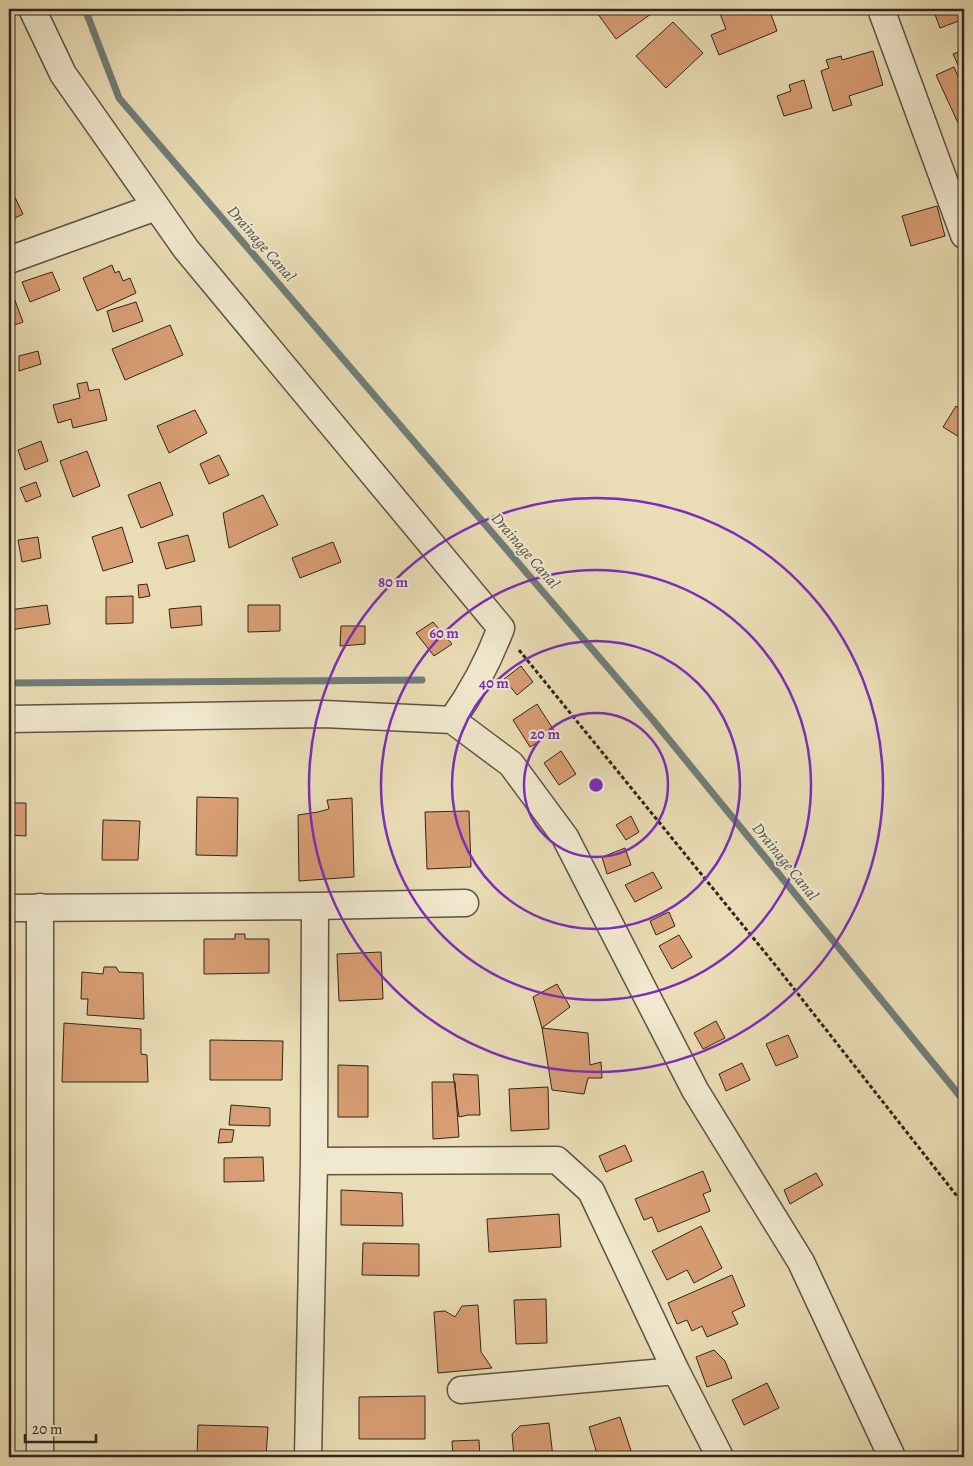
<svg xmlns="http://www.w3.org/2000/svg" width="973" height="1466" font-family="Alegreya,serif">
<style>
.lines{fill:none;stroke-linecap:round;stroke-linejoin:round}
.stream{stroke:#707e79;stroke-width:7}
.building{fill:#d89d73;stroke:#30251e}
.minor-casing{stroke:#5e5344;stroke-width:29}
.path{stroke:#30251e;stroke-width:3;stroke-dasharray:4 2.5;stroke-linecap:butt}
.minor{stroke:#f1e9cf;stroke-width:26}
.ring{fill:none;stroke:#7b2cbf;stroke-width:2.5}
.labels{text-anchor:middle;stroke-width:4;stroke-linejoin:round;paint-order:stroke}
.water-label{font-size:16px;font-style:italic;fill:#50524b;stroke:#f1e9cf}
.centre{fill:#7b2cbf;stroke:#f1e9cf;stroke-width:2.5}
.ring-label{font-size:15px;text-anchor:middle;font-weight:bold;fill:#7b2cbf;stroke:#f1e9cf;stroke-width:4;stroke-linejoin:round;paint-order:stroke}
</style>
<rect width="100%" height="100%" fill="#eaddb5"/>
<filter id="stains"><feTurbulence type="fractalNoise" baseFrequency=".004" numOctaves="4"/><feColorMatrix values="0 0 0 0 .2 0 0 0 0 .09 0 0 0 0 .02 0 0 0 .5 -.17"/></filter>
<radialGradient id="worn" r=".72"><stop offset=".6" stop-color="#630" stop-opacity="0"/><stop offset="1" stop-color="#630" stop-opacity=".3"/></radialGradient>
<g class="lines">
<path class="stream" d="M 85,9 L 119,98 L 653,720 L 964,1101
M 9,683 L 422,680"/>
</g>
<path class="building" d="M 598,9 L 658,9 L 616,39 L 595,10 Z
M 718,9 L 769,9 L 777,31 L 719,55 L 711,35 L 726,29 Z
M 933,9 L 964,9 L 964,19 L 940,28 Z
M 673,22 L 703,53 L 666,88 L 636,56 Z
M 964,50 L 964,75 L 963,76 L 953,54 Z
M 873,51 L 883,85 L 849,96 L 852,105 L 833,111 L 821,71 L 829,68 L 826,60 L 841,56 L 842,60 Z
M 954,67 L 964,90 L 964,120 L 958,123 L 936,75 Z
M 804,80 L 812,108 L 784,116 L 777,96 L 791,91 L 789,85 Z
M 11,189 L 23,214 L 9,221 L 9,190 Z
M 937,206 L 945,236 L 911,246 L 902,216 Z
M 112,265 L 115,273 L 119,271 L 123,281 L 130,278 L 136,293 L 97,311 L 83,278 Z
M 52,272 L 60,290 L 30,302 L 22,282 Z
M 13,295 L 23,322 L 9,327 L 9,296 Z
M 136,302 L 143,321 L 113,332 L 107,311 Z
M 170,325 L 183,355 L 125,380 L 112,349 Z
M 38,351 L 41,364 L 19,371 L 19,356 Z
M 87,382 L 89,391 L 99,389 L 107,420 L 73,428 L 71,419 L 58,423 L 53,405 L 80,398 L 77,384 Z
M 956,406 L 964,412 L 964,440 L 943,427 Z
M 195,410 L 207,433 L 169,453 L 157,426 Z
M 41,441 L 48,461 L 25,470 L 18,450 Z
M 87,451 L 100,486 L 73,497 L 60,461 Z
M 219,455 L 229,475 L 209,484 L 200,464 Z
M 36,482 L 41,496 L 26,502 L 20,488 Z
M 160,482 L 173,515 L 141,528 L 128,495 Z
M 263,495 L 278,525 L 229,548 L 223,513 Z
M 122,527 L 133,562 L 103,571 L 92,537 Z
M 188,535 L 195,561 L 166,569 L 158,543 Z
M 38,537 L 41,558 L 22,562 L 18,540 Z
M 333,542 L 341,562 L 300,578 L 292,558 Z
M 147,584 L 150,596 L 139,598 L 138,585 Z
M 133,596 L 133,623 L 106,624 L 106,597 Z
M 47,605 L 50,624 L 10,630 L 9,610 Z
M 248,605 L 280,605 L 280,631 L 248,632 Z
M 201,606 L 202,625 L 171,628 L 169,609 Z
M 433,622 L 452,644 L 434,656 L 416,633 Z
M 341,626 L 365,626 L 365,644 L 340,646 Z
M 521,666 L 533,682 L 517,695 L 504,679 Z
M 537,704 L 555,732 L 530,747 L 513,720 Z
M 561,751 L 576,774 L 559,785 L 544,763 Z
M 197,797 L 238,798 L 237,856 L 196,855 Z
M 352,798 L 354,877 L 299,881 L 298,815 L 318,812 L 329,809 L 327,800 Z
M 9,803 L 26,803 L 26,836 L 9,835 Z
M 469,811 L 471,867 L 427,869 L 425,812 Z
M 631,816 L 639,832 L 626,840 L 616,825 Z
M 103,820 L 140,821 L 138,860 L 102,860 Z
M 625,848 L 631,865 L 607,874 L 602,857 Z
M 653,872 L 662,888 L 635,902 L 625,885 Z
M 669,912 L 675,926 L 656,935 L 650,921 Z
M 235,934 L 245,934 L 245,939 L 269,939 L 269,973 L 204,974 L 204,939 L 235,939 Z
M 679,935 L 692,957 L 672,969 L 659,946 Z
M 381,952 L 383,999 L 339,1001 L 337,954 Z
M 104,967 L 116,967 L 119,972 L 143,973 L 144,1019 L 87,1015 L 88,999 L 81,999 L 82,972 L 103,974 Z
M 557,984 L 570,1007 L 542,1028 L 533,997 Z
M 716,1021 L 725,1038 L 703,1049 L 694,1033 Z
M 64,1023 L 141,1029 L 141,1054 L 147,1055 L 148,1082 L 62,1082 Z
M 542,1028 L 588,1033 L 590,1065 L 601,1062 L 602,1078 L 588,1078 L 584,1094 L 552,1090 Z
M 788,1035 L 798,1057 L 776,1066 L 766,1044 Z
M 210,1040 L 283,1041 L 282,1080 L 210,1080 Z
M 742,1063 L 750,1080 L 726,1091 L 719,1074 Z
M 338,1065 L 368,1066 L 368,1117 L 338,1117 Z
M 453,1074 L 478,1075 L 480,1115 L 468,1115 L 459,1117 Z
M 432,1082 L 455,1082 L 459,1137 L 433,1139 Z
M 548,1087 L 549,1129 L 511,1131 L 509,1089 Z
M 9,1097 L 14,1097 L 14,1131 L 9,1131 Z
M 231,1105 L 270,1108 L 270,1126 L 229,1125 Z
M 220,1129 L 234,1130 L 232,1142 L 218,1143 Z
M 625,1145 L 632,1161 L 606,1172 L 599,1156 Z
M 263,1157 L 264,1181 L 224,1182 L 224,1158 Z
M 703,1171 L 711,1191 L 703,1194 L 710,1211 L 658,1232 L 652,1217 L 644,1220 L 635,1199 Z
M 816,1173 L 823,1185 L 790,1204 L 784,1190 Z
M 341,1190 L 402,1193 L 403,1226 L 341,1225 Z
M 559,1214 L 561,1247 L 489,1252 L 487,1219 Z
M 701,1226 L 722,1268 L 694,1283 L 687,1270 L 667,1280 L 652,1251 Z
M 363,1243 L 419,1244 L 419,1276 L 362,1275 Z
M 732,1275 L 745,1306 L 732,1312 L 738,1324 L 707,1337 L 702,1326 L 692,1331 L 687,1320 L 677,1324 L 668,1303 Z
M 546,1299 L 547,1343 L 516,1344 L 514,1300 Z
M 478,1305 L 481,1352 L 492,1368 L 438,1373 L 434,1312 L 445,1311 L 455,1317 L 462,1306 Z
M 714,1350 L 725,1361 L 732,1378 L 707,1387 L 696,1357 Z
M 767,1383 L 779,1408 L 744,1425 L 732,1400 Z
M 425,1396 L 425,1439 L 359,1439 L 359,1397 Z
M 620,1417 L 633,1457 L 598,1457 L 589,1427 Z
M 549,1423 L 553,1457 L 514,1457 L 512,1434 L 520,1426 Z
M 198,1425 L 268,1427 L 266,1457 L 197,1457 Z
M 479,1440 L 480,1457 L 453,1457 L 452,1441 Z"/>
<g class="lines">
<defs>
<path id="minor" d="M 32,9 L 63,74 L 186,249 L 501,628 C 488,662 473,691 452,720
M 881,9 L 964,235
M 9,260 L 156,207
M 9,719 L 324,714 L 452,720 L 511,764 L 565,837 L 695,1090 L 801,1262 L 892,1457
M 9,908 L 315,906 L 465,903
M 314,1161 L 557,1160 L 591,1191 L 676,1371 L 720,1457
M 461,1390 L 676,1371
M 40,1457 L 40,907
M 308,1457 L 314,1161 L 315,906"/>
</defs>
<use href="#minor" class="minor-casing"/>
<path class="path" d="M 519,650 L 776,966 L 964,1205"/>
<use href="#minor" class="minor"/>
</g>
<g class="ring">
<circle cx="596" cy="785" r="72"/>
<circle cx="596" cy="785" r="144"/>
<circle cx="596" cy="785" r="215"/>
<circle cx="596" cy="785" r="287"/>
</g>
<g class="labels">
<g class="water-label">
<text transform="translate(262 243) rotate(49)" y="6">Drainage Canal</text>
<text transform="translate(526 550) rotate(49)" y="6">Drainage Canal</text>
<text transform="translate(786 861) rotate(51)" y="6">Drainage Canal</text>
</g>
</g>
<circle cx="596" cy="785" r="8" class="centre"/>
<g class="ring-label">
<text x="393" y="587">80 m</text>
<text x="444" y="638">60 m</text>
<text x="494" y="688">40 m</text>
<text x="545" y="739">20 m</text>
</g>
<rect width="973" height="1466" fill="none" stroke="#eaddb5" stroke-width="30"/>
<rect x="10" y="10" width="953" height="1446" fill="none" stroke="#30251e" stroke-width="2.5"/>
<rect x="15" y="15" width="943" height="1436" fill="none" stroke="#30251e"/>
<path d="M25 1434v8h71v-8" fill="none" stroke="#30251e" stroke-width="2.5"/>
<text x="32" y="1434" font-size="15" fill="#30251e" stroke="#f1e9cf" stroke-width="4" paint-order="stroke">20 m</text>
<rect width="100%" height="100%" filter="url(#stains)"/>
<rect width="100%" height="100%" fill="url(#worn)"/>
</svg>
